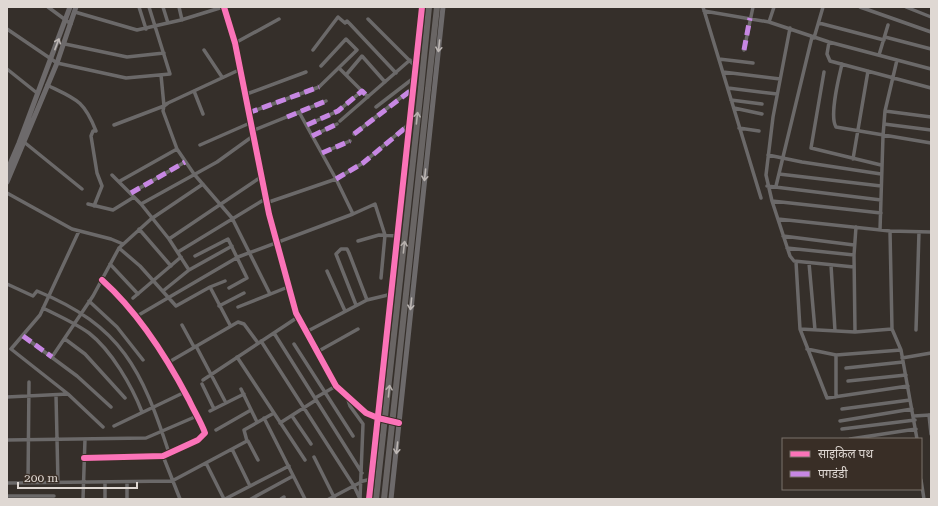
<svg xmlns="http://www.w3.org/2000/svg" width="938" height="506" font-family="'Roboto Serif','Noto Sans Devanagari',serif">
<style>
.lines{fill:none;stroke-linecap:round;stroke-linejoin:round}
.street{stroke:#6b6969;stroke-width:3.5}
.secondary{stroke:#6d6a6b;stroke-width:5}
.highway{stroke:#696564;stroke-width:6}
.highway-bridge{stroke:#696564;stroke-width:6}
.quiet{stroke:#c787e3;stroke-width:5;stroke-dasharray:10 5;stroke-linecap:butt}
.cycleway-casing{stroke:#392e26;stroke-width:8}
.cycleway{stroke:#fb73b8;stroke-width:6}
.oneway{stroke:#bdb7b4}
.oneway2{stroke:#b6b0ac}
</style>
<rect width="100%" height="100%" fill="#352f2a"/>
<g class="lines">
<path class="street" d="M 48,7 L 71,24
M 139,7 L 146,29
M 163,7 L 168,23
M 179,7 L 182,20
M 703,7 L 761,198
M 860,7 L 931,32
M 906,7 L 931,17
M 704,11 L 769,22 L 829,42 L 931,69
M 75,12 L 137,30 L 181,20 L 223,7
M 368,19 L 416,67
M 769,22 L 774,7
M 819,23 L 884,40
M 790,28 L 773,117 L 766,175 L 772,201 L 790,256 L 794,261 L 854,267
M 7,29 L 57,63 L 126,78 L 170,74 L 149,7
M 885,37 L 931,49
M 814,38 L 823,7
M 829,42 L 827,54 L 830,61 L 931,88
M 235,43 L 279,19
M 65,44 L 127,57 L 164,53
M 204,50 L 222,77
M 313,50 L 338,17 L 345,23 L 347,21 L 350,24 L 396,73
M 744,50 L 753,7
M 879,55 L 888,25
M 719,59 L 753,63
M 842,64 C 839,77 829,116 836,127 L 931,143
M 339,68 L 362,91
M 7,69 L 37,93
M 239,70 L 168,103 L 164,106 L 163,111 L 177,149 L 194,174 L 232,218 L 270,294
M 723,72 L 780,79
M 824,72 L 811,148 L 881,165
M 346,75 L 362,56 L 385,82
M 47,85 C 76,99 84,100 96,131 L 93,131 L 91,136 L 97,173 L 102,186 L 94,206
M 728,88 L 777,94
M 194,91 L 203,114
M 244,95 L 306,72
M 731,100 L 762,104
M 376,107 L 415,77
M 734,108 L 762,114
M 885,111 L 931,117
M 299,112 L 336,179 L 353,214
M 248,113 L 319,87 L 357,50 L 346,39 L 321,66
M 340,121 L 410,60
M 884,124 L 931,130
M 114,125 L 164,106 L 161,75
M 307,125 L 338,111 L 362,91 L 368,97
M 739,128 L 759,131
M 252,131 L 326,101
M 354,134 L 413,88
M 312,136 L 337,124
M 24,142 L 82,189
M 200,145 L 250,123
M 322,153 L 350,141
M 768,155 L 802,162 L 881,174
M 853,159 L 868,71
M 779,174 L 881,186
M 112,175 L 141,204 L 169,239 L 189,270
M 120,181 L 177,149
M 767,186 L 881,200
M 776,186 L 812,37
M 7,193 L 72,229 L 111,239 L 123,244
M 131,193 L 185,162
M 772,201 L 881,213
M 266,203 L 336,179 L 363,163 L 409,124
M 88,204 L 113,210 L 134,197
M 141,204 L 217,162 L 253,136
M 778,219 L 890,231 L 931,232
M 139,229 L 171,266
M 880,230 L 883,136 L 885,111 L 897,60
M 79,231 L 40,315 L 11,349 L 68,394 L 103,427
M 890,231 L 892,329 L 901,350 L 917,439
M 783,236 L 854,245
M 169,239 L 261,177
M 358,241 L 379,235 L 398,236
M 119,248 L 140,266 L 176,306 L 210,287 L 225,281
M 787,248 L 854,255
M 178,252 L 265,199
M 195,256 L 228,239 L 247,278 L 229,288
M 796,262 L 800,329 L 827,398 L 908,386
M 809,263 L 815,330
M 110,264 L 138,294
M 831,265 L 835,331
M 327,271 L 345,311
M 7,284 L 33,296 L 37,291 C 122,326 142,370 169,453
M 210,287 L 230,325
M 163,291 L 189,270 L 232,246
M 133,298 L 181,257
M 89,301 L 117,327 L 143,360
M 356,305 L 336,254 L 341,249 L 347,249 L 349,253 L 367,300
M 219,306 L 244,293
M 238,307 L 288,287
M 43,308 C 59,316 75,323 89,333 C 111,350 132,386 142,412
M 137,316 L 238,257 L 353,214 L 375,204 L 385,235 L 381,278
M 182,325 L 194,347
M 800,329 L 855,332 L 892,329
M 916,330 L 919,232
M 306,332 L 367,300 L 392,294
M 855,332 L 854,255 L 856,227
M 274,333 L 362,473
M 23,336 L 77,376 L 111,407
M 65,339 L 85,354 L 125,398
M 261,341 L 354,486 L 360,499
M 294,344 L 353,436
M 196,346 L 226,403
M 807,349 L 836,355 L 901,350
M 317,352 L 358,329
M 52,357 L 93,296 L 119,248 L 151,219 L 203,184
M 237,357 L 305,460
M 902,358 L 931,353
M 169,362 L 238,322 L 244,324 L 258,343
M 846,368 L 903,362
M 203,380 L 298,317
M 848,381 L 906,375
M 202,384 L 214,409
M 241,389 L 257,422
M 56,395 L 58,482
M 7,397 L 68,394
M 347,397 L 350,406 L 363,424 L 360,499
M 836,397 L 836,355
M 315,398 L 336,386
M 842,409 L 910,400
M 210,411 L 244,394
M 929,415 L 931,434
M 292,416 L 311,444
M 914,416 L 930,415
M 264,418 L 305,499
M 840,421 L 912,409
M 280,423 L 316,400
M 114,426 L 185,392
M 842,429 L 915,420
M 216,430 L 251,410
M 850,439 L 916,429
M 7,440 L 146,438 L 197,416
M 248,441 L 258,460
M 232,449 L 250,486
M 163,456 L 180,499
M 314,457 L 335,499
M 84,458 L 163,456 L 198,440 L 205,433 C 201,422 194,411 189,400 C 166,356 139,313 102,280
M 206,463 L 224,499
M 921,480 L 924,499
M 7,483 L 172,481 L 247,441 L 244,430 L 274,413
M 28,483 L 29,382
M 7,496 L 54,496
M 83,499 L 85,439
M 105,499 L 105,482
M 127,499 L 127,482
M 225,499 L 289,466
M 251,499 L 293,476
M 281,499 L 284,497
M 329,499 L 363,481 L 372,479"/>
<path class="secondary" d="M 224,7 L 235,43 L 269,214 L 296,313 L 336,386 L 366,413 L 378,418 L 395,422
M 7,171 L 19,143 L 70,7
M 7,182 L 57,63 L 76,7
M 369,499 L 422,7
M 391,499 L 443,7"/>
<path class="highway" d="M 421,88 L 429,7
M 428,89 L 437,7"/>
<path class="highway-bridge" d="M 376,499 L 421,88
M 384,499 L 428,89"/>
<path class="quiet" d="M 744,50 L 750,18
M 248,113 L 319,87
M 287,117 L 326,101
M 307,125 L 338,111 L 362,91 L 368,97
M 354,134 L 414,88
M 312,136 L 337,124
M 322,153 L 350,141
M 336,179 L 363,163 L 410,124
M 131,193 L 185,162
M 23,336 L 52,357"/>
<defs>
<path id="cycleway" d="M 224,7 L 235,43 L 269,214 L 296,313 L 336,386 L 366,413 L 378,418 L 399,423
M 84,458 L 163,456 L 198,440 L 205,433 C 201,422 194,411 189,400 C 166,356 139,313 102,280
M 369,499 L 422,7"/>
</defs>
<use href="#cycleway" class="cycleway-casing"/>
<use href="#cycleway" class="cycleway"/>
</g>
<defs><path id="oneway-shaft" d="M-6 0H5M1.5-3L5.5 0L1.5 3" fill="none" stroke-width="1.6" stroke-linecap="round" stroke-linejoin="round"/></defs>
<g class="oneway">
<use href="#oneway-shaft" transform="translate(57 44) rotate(-69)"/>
<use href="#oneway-shaft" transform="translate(439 46) rotate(96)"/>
<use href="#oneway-shaft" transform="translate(425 175) rotate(96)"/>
<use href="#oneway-shaft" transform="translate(411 304) rotate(96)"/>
<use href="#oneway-shaft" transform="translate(397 448) rotate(96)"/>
</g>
<g class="oneway2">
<use href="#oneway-shaft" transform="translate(417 118) rotate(-84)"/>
<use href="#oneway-shaft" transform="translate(404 247) rotate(-84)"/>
<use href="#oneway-shaft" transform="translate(389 391) rotate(-84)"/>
</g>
<rect width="938" height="506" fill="none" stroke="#dfd8d3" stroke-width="16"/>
<rect x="782" y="438" width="140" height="52" fill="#392e26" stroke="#7b726b"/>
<rect x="790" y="451" width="20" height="6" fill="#fb73b8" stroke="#7b726b"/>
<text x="818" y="458" font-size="12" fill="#dfd8d3">साइकिल पथ</text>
<rect x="790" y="471" width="20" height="6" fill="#c787e3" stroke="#7b726b"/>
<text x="818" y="478" font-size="12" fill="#dfd8d3">पगडंडी</text>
<path d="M18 482v6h119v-6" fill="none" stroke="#dfd8d3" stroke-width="2"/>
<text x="24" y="482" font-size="12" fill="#dfd8d3" stroke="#392e26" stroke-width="3" paint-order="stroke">200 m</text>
</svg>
